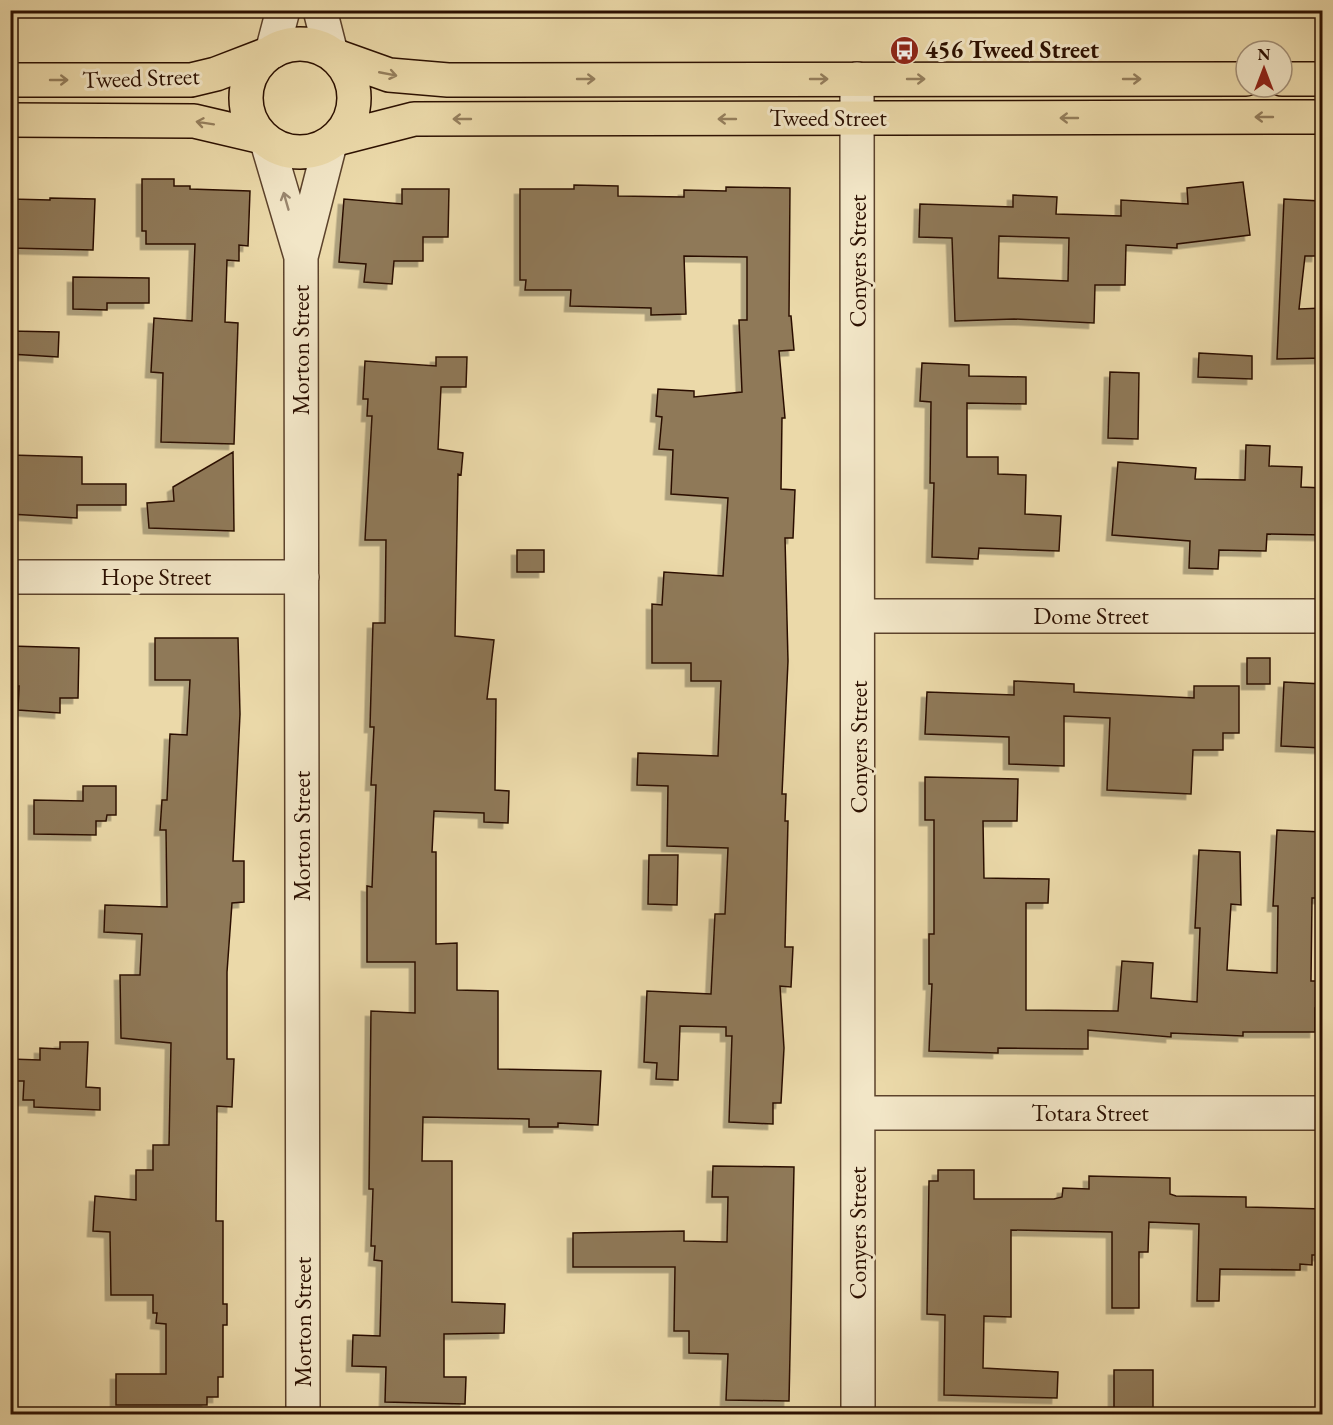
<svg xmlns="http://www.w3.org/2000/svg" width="1333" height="1425" font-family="'EB Garamond',serif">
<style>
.building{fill:#8f7958;stroke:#2c1001;stroke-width:1.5;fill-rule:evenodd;filter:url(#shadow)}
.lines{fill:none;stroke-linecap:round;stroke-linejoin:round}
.minor-casing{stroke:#5c422b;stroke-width:36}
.major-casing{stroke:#2c1001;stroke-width:36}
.minor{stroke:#f2e6c7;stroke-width:33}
.major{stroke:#ebd9a9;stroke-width:33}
.oneway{stroke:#957f5d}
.oneway2{stroke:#99866e}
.labels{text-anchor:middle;stroke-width:6;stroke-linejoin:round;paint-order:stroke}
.poi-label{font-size:24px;font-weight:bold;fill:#2c1001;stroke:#f2e6c7;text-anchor:start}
.street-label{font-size:24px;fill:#2c1001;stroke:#f2e6c7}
</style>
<defs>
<filter id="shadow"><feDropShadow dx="-5.5" dy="5.5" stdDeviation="0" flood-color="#0004"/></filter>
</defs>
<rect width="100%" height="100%" fill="#ebd9a9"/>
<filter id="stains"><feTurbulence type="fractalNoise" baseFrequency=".00333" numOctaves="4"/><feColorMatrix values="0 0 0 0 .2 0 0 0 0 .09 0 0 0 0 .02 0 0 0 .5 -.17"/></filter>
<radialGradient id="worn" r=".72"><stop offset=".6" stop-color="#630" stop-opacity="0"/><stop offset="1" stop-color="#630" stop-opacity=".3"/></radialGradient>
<path class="building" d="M 142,179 L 174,179 L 174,186 L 190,186 L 190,189 L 250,191 L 248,246 L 239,245 L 239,261 L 227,260 L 225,322 L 238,323 L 234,444 L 161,442 L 163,373 L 151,372 L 154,318 L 192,321 L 195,244 L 146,244 L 146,231 L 142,231 Z
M 1243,182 L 1250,235 L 1177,244 L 1177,248 L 1126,245 L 1125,285 L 1095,285 L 1094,323 L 1014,319 L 955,321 L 952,238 L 919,237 L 920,204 L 1013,207 L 1013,195 L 1057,197 L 1056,214 L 1121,216 L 1121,200 L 1188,204 L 1187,188 ZM 999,236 L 1069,238 L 1068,281 L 998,278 Z
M 574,185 L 618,186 L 618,196 L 684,197 L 684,190 L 726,191 L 726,187 L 790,188 L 789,316 L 791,316 L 794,350 L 779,351 L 785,418 L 782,418 L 781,489 L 795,490 L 793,538 L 785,538 L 788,661 L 782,794 L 786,794 L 785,821 L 788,821 L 785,947 L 793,947 L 791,987 L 780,986 L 784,1048 L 781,1103 L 773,1103 L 773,1124 L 729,1122 L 732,1036 L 726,1036 L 726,1027 L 680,1026 L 678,1080 L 656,1079 L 657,1063 L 644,1062 L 647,991 L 711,994 L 715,914 L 725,914 L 728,848 L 667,846 L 668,786 L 637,785 L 638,753 L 718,756 L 721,681 L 691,681 L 691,663 L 652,663 L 652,604 L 662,605 L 664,572 L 723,576 L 728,498 L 671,494 L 673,450 L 659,449 L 662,417 L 656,416 L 658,389 L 694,391 L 694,397 L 742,392 L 739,320 L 747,320 L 747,257 L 684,256 L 686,314 L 651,315 L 651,308 L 570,306 L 571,290 L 525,290 L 526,280 L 520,280 L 520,189 L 574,189 Z
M 402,189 L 449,189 L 448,237 L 423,237 L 423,261 L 394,261 L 392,284 L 364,282 L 366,264 L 339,262 L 344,199 L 402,204 Z
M 50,198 L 95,199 L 93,250 L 10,248 L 10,199 L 50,200 Z
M 1284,199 L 1320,201 L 1317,256 L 1305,256 L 1299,309 L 1323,308 L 1323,358 L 1277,359 Z
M 73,277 L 149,278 L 149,303 L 107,303 L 107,310 L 73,309 Z
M 10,331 L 59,332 L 58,357 L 10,354 Z
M 1199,353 L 1252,356 L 1252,379 L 1198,377 Z
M 436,357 L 467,357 L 466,387 L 441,387 L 438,449 L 463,453 L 461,475 L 458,474 L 455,636 L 494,640 L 487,699 L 496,699 L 495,790 L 509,791 L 508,823 L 484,822 L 484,813 L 434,811 L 432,852 L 436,852 L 436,944 L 457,943 L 457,990 L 498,991 L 498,1069 L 601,1071 L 598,1125 L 558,1123 L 558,1127 L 529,1127 L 529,1119 L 423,1117 L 422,1161 L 452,1161 L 452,1302 L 505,1304 L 504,1333 L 444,1334 L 444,1377 L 466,1377 L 465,1404 L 385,1402 L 386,1367 L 352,1366 L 353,1335 L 380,1336 L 382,1261 L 374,1260 L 375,1246 L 371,1246 L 373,1189 L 369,1189 L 371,1011 L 415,1013 L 415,962 L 367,962 L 367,886 L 372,887 L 376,785 L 371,785 L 374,727 L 370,727 L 373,623 L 385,623 L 386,540 L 365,540 L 372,416 L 367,416 L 368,399 L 363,399 L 365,361 L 436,366 Z
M 922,363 L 969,365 L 969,376 L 1026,377 L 1026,404 L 967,403 L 967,457 L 998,457 L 998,474 L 1026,475 L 1025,514 L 1061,516 L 1059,551 L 979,548 L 978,559 L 932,557 L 934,483 L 930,483 L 931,402 L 920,401 Z
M 1110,372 L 1139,373 L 1138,439 L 1108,438 Z
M 1246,445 L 1270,446 L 1269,466 L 1302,467 L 1301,487 L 1323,488 L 1323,535 L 1267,534 L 1266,551 L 1219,550 L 1218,569 L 1189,568 L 1190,541 L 1112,535 L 1118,462 L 1196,468 L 1195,479 L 1245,480 Z
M 233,452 L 234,531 L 149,528 L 147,503 L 174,501 L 173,487 Z
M 10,455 L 82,457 L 82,484 L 126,484 L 126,505 L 77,505 L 77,518 L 10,514 Z
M 517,550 L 544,550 L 544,572 L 517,572 Z
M 155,638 L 238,638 L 240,714 L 233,861 L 244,861 L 244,902 L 232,903 L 227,972 L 227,1059 L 234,1059 L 232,1107 L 217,1106 L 216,1221 L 223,1221 L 223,1304 L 227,1304 L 227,1325 L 223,1325 L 223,1377 L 218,1377 L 218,1397 L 207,1397 L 207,1405 L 116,1405 L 116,1374 L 166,1374 L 166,1324 L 156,1323 L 157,1313 L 153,1313 L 153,1295 L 111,1295 L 110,1232 L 93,1231 L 95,1196 L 136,1200 L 136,1170 L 153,1170 L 153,1145 L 169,1145 L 171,1043 L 121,1038 L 120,975 L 140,975 L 142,934 L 104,932 L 105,905 L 167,907 L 166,830 L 160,830 L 162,800 L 167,800 L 170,734 L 187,735 L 190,680 L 155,680 Z
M 10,646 L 79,648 L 78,698 L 60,698 L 60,713 L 18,710 L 19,686 L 10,686 Z
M 1247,658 L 1270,658 L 1270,684 L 1247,684 Z
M 1014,681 L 1074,684 L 1074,692 L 1194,698 L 1194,686 L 1239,686 L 1239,733 L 1223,733 L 1223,750 L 1193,750 L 1191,794 L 1107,790 L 1110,718 L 1064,716 L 1064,766 L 1009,764 L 1009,737 L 925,734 L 927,692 L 1014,695 Z
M 1284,682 L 1323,684 L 1323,748 L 1281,746 Z
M 925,777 L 1018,779 L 1017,821 L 983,821 L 984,878 L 1049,879 L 1048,903 L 1026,903 L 1026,1010 L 1118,1011 L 1122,961 L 1153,963 L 1151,998 L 1197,1002 L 1200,928 L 1195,928 L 1199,850 L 1240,852 L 1241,905 L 1231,904 L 1227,970 L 1277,973 L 1278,906 L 1273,906 L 1277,830 L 1323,832 L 1323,898 L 1312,898 L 1311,981 L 1323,981 L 1323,1008 L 1315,1008 L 1315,1032 L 1243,1032 L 1243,1036 L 1171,1033 L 1171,1037 L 1088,1030 L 1088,1049 L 998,1048 L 998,1053 L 929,1051 L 932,984 L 929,984 L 929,934 L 934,934 L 934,820 L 925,820 Z
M 83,786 L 116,786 L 116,815 L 107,815 L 106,821 L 96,821 L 96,835 L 34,834 L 34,800 L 83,801 Z
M 649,855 L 678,855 L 677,905 L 648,904 Z
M 60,1042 L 88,1042 L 86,1087 L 100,1088 L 100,1110 L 34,1107 L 34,1100 L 23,1100 L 24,1081 L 10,1081 L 10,1059 L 40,1060 L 40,1048 L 60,1049 Z
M 713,1166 L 794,1167 L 789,1401 L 726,1400 L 728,1354 L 689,1353 L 689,1331 L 674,1331 L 675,1267 L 573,1267 L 573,1233 L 684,1231 L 684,1241 L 727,1242 L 728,1197 L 712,1197 Z
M 938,1170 L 974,1170 L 974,1199 L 1054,1199 L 1062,1197 L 1063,1188 L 1089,1189 L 1089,1176 L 1170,1178 L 1170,1194 L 1176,1196 L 1246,1197 L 1246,1207 L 1323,1209 L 1323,1255 L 1312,1255 L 1312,1265 L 1300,1264 L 1300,1270 L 1220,1269 L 1219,1301 L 1197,1301 L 1199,1224 L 1149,1222 L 1148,1252 L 1139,1252 L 1139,1308 L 1112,1308 L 1112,1232 L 1011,1230 L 1011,1317 L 984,1316 L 983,1368 L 1058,1372 L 1057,1398 L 944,1395 L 945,1315 L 927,1314 L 929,1181 L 938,1181 Z
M 1114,1370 L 1153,1370 L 1153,1412 L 1114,1412 Z"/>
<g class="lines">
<defs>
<path id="minor" d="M 320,10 L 331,53
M 272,52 L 283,10
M 857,79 L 858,1414
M 267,142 L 301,257
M 10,577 L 302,577
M 859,616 L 1322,616
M 858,1113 L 1322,1113
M 303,1414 L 301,257 L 330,144"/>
<path id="major" d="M246 98a54 54 0 1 1 108 0a54 54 0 1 1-108 0Z
M 333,55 L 389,75 L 448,80 L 1246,79
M 1282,79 L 1322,79
M 10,80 L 191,80 L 216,74 L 268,54
M 10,120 L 194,121 L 262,137
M 336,139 L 414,119 L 1322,117"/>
</defs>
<use href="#minor" class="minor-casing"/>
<use href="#major" class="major-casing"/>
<use href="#minor" class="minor"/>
<use href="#major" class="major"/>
</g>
<defs><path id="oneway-shaft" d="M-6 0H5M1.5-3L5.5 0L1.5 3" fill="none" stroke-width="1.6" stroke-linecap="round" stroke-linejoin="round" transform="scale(1.5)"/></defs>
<g class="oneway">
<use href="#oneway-shaft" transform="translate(388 74) rotate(11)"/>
<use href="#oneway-shaft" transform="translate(586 79)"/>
<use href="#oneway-shaft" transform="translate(819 79)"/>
<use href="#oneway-shaft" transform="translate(916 79)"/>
<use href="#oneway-shaft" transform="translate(1132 79)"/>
<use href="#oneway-shaft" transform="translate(59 80)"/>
<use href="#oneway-shaft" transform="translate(1264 117) rotate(180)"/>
<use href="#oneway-shaft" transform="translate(1069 118) rotate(180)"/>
<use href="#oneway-shaft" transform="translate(462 119) rotate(-180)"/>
<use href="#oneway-shaft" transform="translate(727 119) rotate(180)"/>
<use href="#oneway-shaft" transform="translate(205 123) rotate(-171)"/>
</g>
<use class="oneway2" href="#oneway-shaft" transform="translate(286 201) rotate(-106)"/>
<defs>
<symbol id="bus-disc" viewBox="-11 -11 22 22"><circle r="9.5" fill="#8f2418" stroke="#f2e6c7"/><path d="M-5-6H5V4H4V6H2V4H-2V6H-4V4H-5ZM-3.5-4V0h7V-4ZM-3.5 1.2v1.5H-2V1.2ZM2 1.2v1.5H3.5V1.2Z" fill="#fff"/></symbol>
</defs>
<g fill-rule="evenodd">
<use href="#bus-disc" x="888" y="34" width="33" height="33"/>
</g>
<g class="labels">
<g class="poi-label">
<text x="925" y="58">456 Tweed Street</text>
</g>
<g class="street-label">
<text transform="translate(141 78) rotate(-2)" y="8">Tweed Street</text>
<text x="828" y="126">Tweed Street</text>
<text transform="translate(858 261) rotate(-90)" y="8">Conyers Street</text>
<text transform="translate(301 350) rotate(-90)" y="8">Morton Street</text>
<text x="156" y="585">Hope Street</text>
<text x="1091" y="624">Dome Street</text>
<text transform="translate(859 747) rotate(-90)" y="8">Conyers Street</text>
<text transform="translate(302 836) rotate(-90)" y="8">Morton Street</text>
<text x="1090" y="1121">Totara Street</text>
<text transform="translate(858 1233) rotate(-90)" y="8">Conyers Street</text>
<text transform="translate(303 1322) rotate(-90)" y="8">Morton Street</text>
</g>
</g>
<rect width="1333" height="1425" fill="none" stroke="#ebd9a9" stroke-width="36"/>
<rect x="12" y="12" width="1309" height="1401" fill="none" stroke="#2c1001" stroke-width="3"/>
<rect x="18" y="18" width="1297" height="1389" fill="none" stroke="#2c1001" stroke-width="1.5"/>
<g transform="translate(1264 69)"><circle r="28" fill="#f2e6c7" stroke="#a39078" stroke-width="1.5"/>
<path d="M0-4.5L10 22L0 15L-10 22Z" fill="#8f2418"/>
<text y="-9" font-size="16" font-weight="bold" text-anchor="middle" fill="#2c1001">N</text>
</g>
<rect width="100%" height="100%" filter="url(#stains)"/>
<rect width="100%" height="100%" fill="url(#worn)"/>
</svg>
